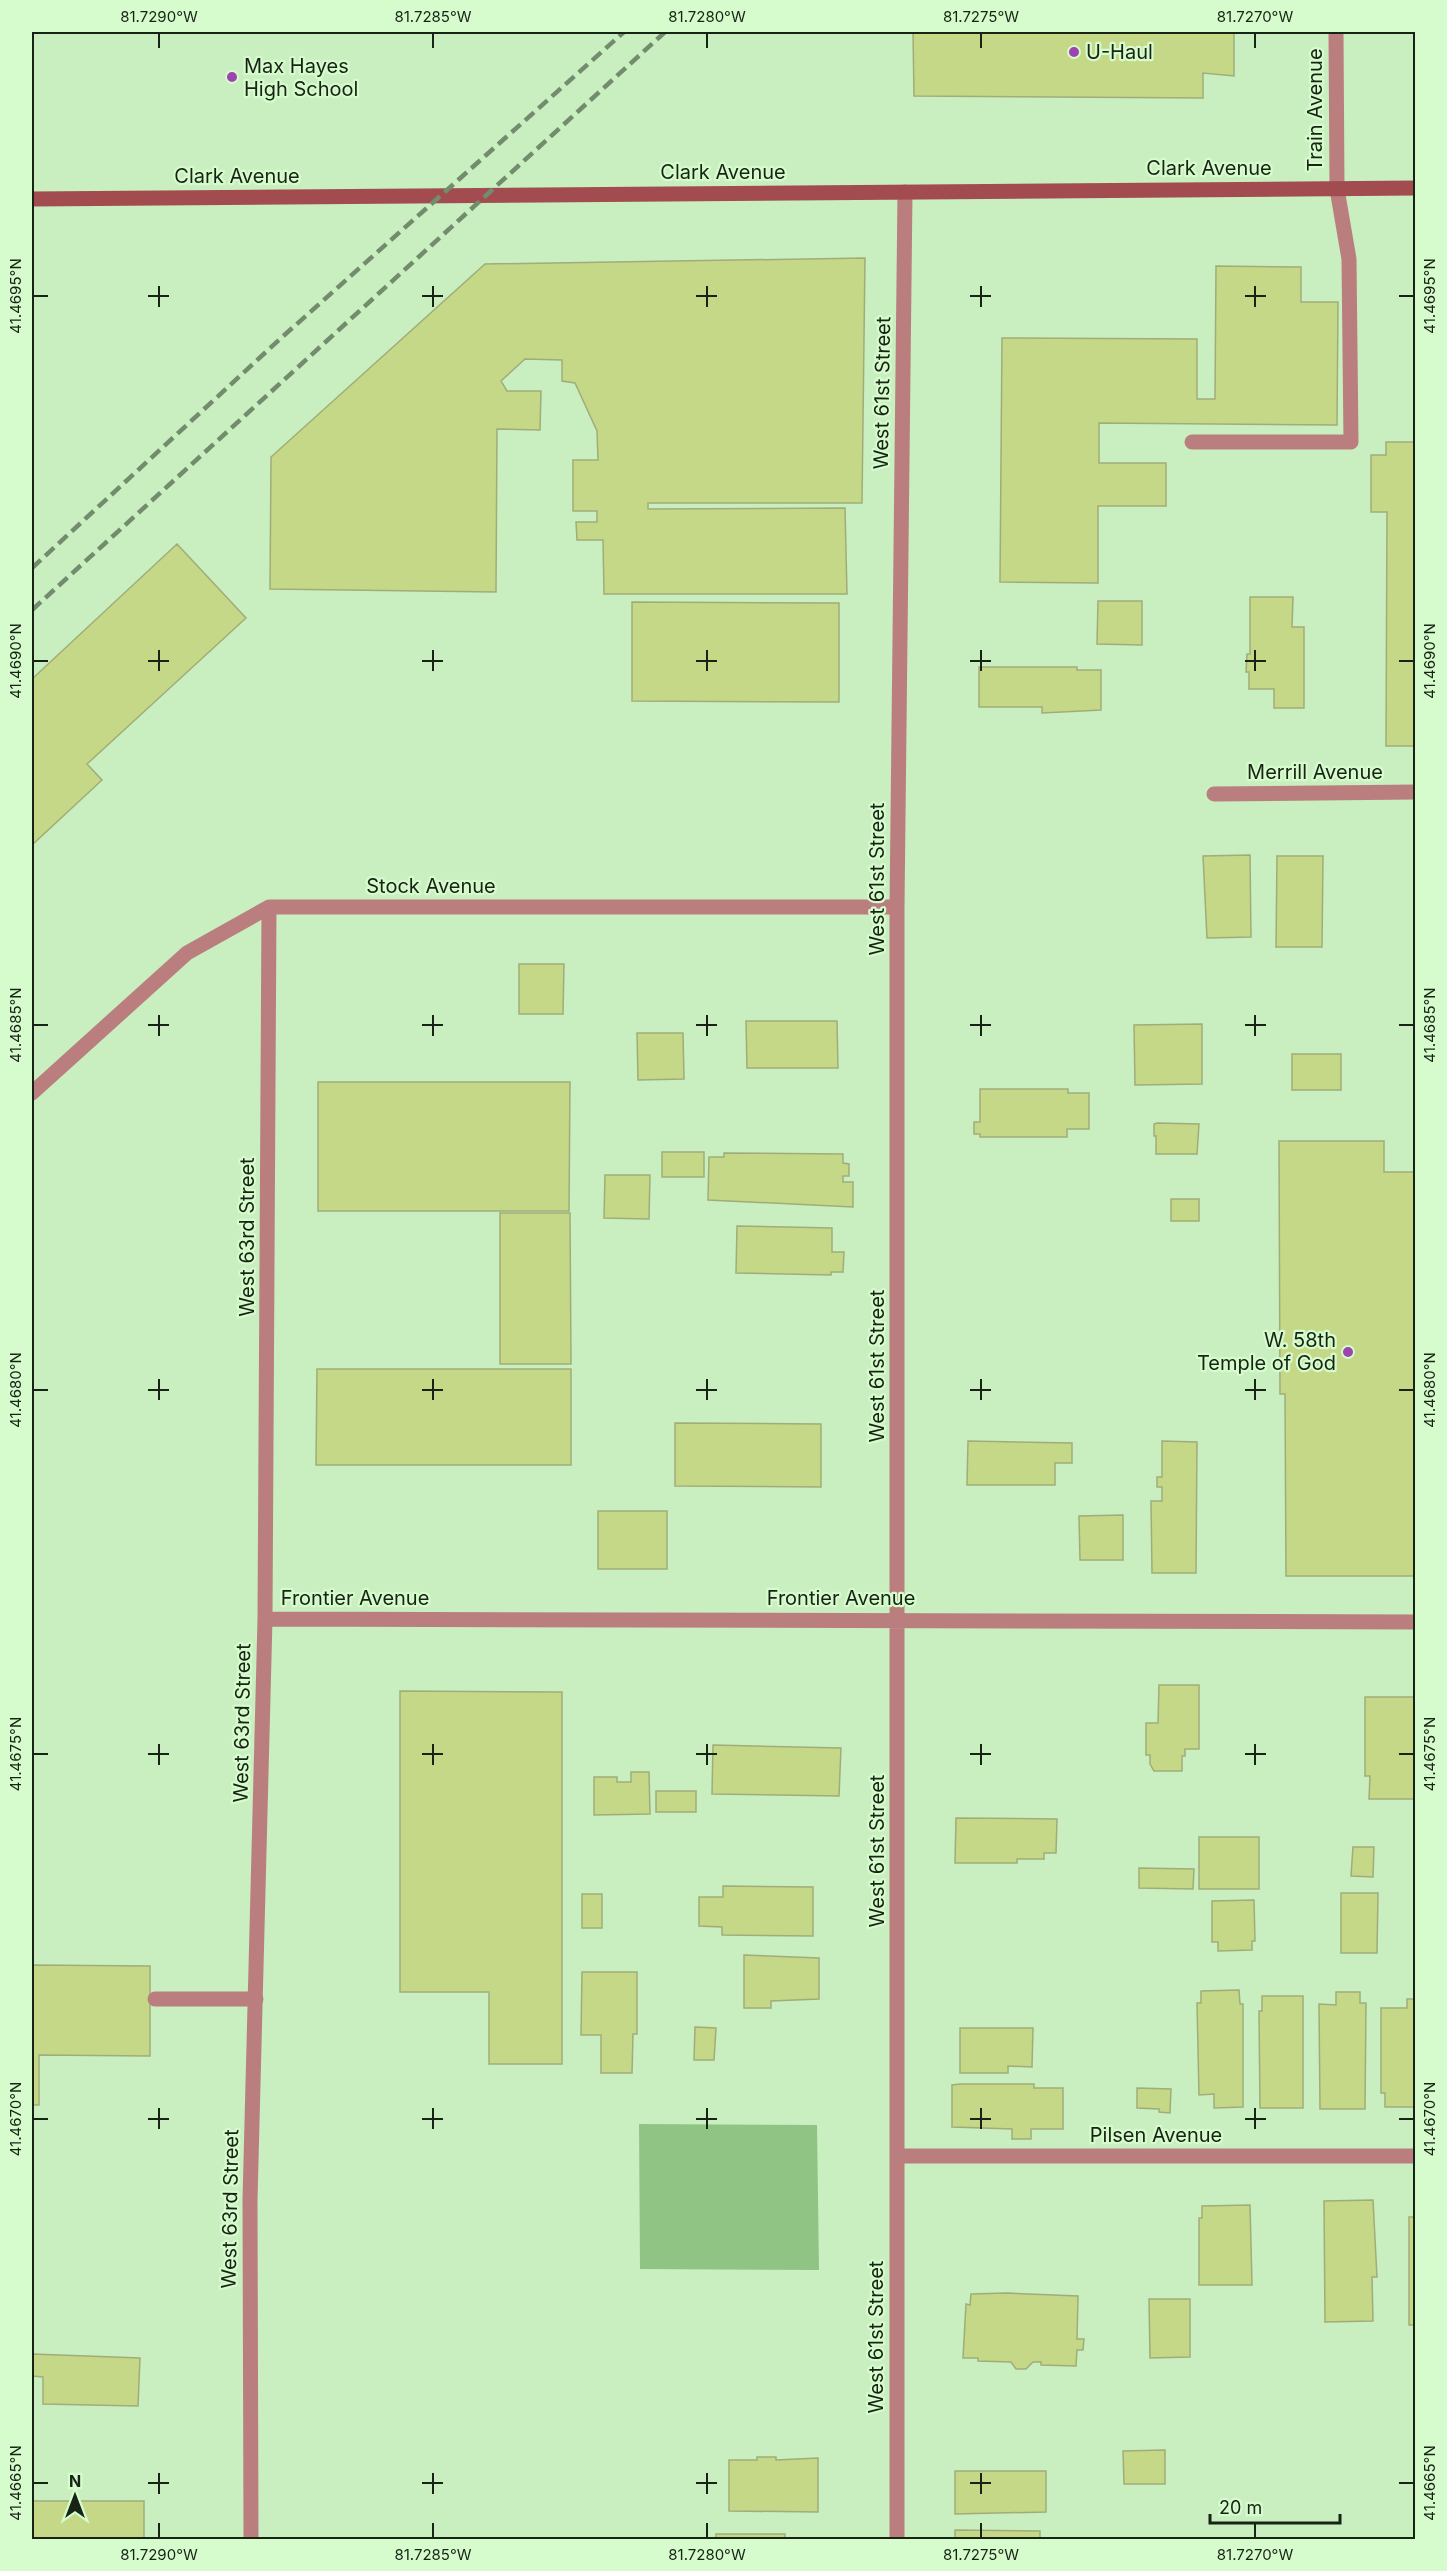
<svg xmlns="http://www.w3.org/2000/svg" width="1447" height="2571" font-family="Inter,sans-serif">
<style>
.green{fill:#90c484}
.building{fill:#c4d887;stroke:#a0ad79;stroke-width:1.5}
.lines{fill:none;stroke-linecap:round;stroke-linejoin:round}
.lane{stroke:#bb7e7e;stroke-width:15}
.street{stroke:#bb7e7e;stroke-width:15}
.secondary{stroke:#a24c4f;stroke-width:15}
.rail{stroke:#738c6d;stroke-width:4.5;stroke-dasharray:12 6;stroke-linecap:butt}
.ticks{fill:none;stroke:#172414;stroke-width:2}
.poi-dot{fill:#9c44b0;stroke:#d6fbcd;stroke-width:2}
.labels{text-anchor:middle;stroke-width:4.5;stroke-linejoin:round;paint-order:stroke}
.poi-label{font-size:20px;fill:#172414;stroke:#d6fbcd;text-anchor:start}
.street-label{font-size:20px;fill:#172414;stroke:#d6fbcd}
.neatline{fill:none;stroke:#172414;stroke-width:2}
.ticks-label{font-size:15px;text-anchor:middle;fill:#172414}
</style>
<rect width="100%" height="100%" fill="#c9eec0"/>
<path class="green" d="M 639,2124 L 817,2125 L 819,2270 L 640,2269 Z"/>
<path class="building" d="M 913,32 L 1234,32 L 1234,76 L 1203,73 L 1203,98 L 914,96 Z
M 865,258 L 862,503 L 648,503 L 648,509 L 845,508 L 847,594 L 604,594 L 603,540 L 577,540 L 576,522 L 597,522 L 597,511 L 573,511 L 573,460 L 598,460 L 597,431 L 575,383 L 562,381 L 562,360 L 525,359 L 501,381 L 507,391 L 541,391 L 540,430 L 497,429 L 496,592 L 270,589 L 271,457 L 485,264 Z
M 1216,266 L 1301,267 L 1301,302 L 1338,302 L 1337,425 L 1099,423 L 1099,463 L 1166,463 L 1166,506 L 1098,506 L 1098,583 L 1000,582 L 1002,338 L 1197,339 L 1197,399 L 1215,399 Z
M 1386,442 L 1416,442 L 1416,746 L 1386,746 L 1387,512 L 1371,512 L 1371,455 L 1386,455 Z
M 177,544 L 246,618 L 87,764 L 102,780 L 32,845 L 32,679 Z
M 1250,597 L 1293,597 L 1292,627 L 1304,627 L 1304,708 L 1274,708 L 1274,689 L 1249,689 L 1249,672 L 1246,672 L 1247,654 L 1250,654 Z
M 1098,601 L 1142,601 L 1142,645 L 1097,644 Z
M 632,602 L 839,603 L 839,702 L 632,701 Z
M 979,667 L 1077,667 L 1077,670 L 1101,670 L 1101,710 L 1042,713 L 1042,707 L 979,707 Z
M 1250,855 L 1251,937 L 1207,938 L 1203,856 Z
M 1277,856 L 1323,856 L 1322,947 L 1276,947 Z
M 519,964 L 564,964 L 563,1014 L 519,1014 Z
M 746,1021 L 837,1021 L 838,1068 L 747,1068 Z
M 1202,1024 L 1202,1084 L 1135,1085 L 1134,1025 Z
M 637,1033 L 683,1033 L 684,1079 L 638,1080 Z
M 1292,1054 L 1341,1054 L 1341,1090 L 1292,1090 Z
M 318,1082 L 570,1082 L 569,1211 L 318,1211 Z
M 980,1089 L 1068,1089 L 1068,1093 L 1089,1093 L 1089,1129 L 1067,1129 L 1067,1137 L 980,1137 L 980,1134 L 974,1134 L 974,1122 L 980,1122 Z
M 1157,1123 L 1199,1124 L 1197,1154 L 1156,1154 L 1156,1136 L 1154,1136 L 1154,1124 Z
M 1279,1141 L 1384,1141 L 1384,1172 L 1416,1172 L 1416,1576 L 1286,1576 L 1285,1394 L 1280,1394 Z
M 662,1152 L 704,1152 L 704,1177 L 662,1177 Z
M 724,1153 L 843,1154 L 843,1163 L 849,1164 L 849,1176 L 843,1176 L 843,1182 L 853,1182 L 853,1207 L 708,1200 L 709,1157 L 724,1157 Z
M 605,1175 L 650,1175 L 649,1219 L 604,1218 Z
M 1171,1199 L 1199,1199 L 1199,1221 L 1171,1221 Z
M 500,1213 L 570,1213 L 571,1364 L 500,1364 Z
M 737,1226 L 832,1228 L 832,1252 L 844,1252 L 843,1272 L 831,1272 L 831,1275 L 736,1273 Z
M 317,1369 L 571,1369 L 571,1465 L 316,1465 Z
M 675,1423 L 821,1424 L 821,1487 L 675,1486 Z
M 968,1441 L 1072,1443 L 1072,1463 L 1055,1463 L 1055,1485 L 967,1485 Z
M 1162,1441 L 1197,1442 L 1196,1573 L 1152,1573 L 1151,1501 L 1162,1501 L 1162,1487 L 1157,1487 L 1157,1477 L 1162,1477 Z
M 598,1511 L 667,1511 L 667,1569 L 598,1569 Z
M 1123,1515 L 1123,1560 L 1080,1560 L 1079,1516 Z
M 1159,1685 L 1199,1685 L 1199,1749 L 1185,1749 L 1185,1756 L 1182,1756 L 1182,1771 L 1154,1771 L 1150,1764 L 1150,1755 L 1146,1755 L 1146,1723 L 1158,1723 Z
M 400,1691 L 562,1692 L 562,2064 L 489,2064 L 489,1992 L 400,1992 Z
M 1365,1697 L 1416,1697 L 1416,1799 L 1369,1799 L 1370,1776 L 1365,1776 Z
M 713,1745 L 841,1748 L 839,1796 L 712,1794 Z
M 631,1772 L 649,1772 L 650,1814 L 594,1815 L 594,1777 L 617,1777 L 617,1782 L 631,1782 Z
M 656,1791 L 696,1791 L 696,1812 L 656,1812 Z
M 956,1818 L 1057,1819 L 1056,1853 L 1044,1853 L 1044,1859 L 1017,1859 L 1017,1863 L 955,1863 Z
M 1199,1837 L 1259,1837 L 1259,1889 L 1199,1889 Z
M 1353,1847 L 1374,1847 L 1373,1877 L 1351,1876 Z
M 1139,1868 L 1194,1869 L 1193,1889 L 1139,1888 Z
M 723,1886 L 813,1887 L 813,1936 L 722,1935 L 722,1927 L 699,1926 L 699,1897 L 723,1897 Z
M 1341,1893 L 1378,1893 L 1377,1953 L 1341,1953 Z
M 582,1894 L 602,1894 L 602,1928 L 582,1928 Z
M 1254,1900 L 1255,1941 L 1252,1941 L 1252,1950 L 1218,1951 L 1218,1942 L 1212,1942 L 1212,1901 Z
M 744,1955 L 819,1958 L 819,1999 L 771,2001 L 771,2008 L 744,2008 Z
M 32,1965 L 150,1966 L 150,2056 L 39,2055 L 39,2105 L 32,2105 Z
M 582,1972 L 637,1972 L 637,2034 L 633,2034 L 632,2073 L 601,2073 L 601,2035 L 581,2035 Z
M 1239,1990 L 1240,2004 L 1243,2004 L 1243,2107 L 1214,2108 L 1214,2094 L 1199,2095 L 1197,2003 L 1201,2003 L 1201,1991 Z
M 1336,1992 L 1360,1992 L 1360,2003 L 1366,2003 L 1365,2109 L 1320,2109 L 1319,2004 L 1336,2005 Z
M 1262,1996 L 1303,1996 L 1303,2108 L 1260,2108 L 1259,2011 L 1262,2011 Z
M 1407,1999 L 1416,1999 L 1416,2107 L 1385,2107 L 1385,2093 L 1381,2093 L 1381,2008 L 1407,2008 Z
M 695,2027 L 716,2028 L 714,2060 L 694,2060 Z
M 960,2028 L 1033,2028 L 1032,2067 L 1008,2066 L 1008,2073 L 960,2073 Z
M 960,2084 L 1034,2084 L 1034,2088 L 1063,2088 L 1063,2129 L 1031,2129 L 1031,2139 L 1012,2139 L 1012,2129 L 952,2127 L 952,2085 Z
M 1137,2088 L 1171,2089 L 1170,2113 L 1159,2112 L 1159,2109 L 1137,2108 Z
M 1373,2200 L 1377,2277 L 1372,2277 L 1373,2321 L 1325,2322 L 1324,2201 Z
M 1250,2205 L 1252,2285 L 1199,2285 L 1199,2218 L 1202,2218 L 1202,2206 Z
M 1409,2217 L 1416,2217 L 1416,2325 L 1409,2325 Z
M 1007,2293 L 1078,2296 L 1077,2339 L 1084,2339 L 1083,2350 L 1077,2350 L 1076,2366 L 1041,2365 L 1041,2362 L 1033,2362 L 1026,2369 L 1016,2369 L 1011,2362 L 978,2361 L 978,2358 L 963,2358 L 966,2304 L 970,2305 L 971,2294 Z
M 1149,2299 L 1190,2299 L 1190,2357 L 1150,2358 Z
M 32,2354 L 140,2358 L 138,2406 L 43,2404 L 43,2377 L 32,2376 Z
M 1165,2450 L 1165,2484 L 1124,2484 L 1123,2451 Z
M 757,2457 L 776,2457 L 776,2460 L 818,2458 L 818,2512 L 729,2511 L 729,2460 L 757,2460 Z
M 955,2471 L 1046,2471 L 1046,2512 L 955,2514 Z
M 32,2501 L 144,2501 L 144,2540 L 32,2540 Z
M 955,2530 L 1040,2531 L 1040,2540 L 955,2540 Z
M 716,2534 L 785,2534 L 785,2540 L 716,2540 Z"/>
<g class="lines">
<path class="lane" d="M 1192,442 L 1351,442 L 1349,259 L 1337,189
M 155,1999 L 256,1999"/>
<path class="street" d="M 1336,32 L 1337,189
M 1214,794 L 1416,792
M 32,1093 L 187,953 L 269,907 L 897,907
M 265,1619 L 1416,1622
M 897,2156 L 1416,2156
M 251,2540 L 250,2200 L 265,1619 L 269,907
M 897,2540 L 897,907 L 905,192"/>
<path class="secondary" d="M 32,199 L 1416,188"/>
<path class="rail" d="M 32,568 L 280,339 L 624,32
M 32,610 L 665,32"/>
</g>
<path class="ticks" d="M 159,33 L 159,48M 433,33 L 433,48M 707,33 L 707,48M 981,33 L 981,48M 1255,33 L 1255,48M 159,286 L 159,307M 433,286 L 433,307M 707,286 L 707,307M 981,286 L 981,307M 1255,286 L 1255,307M 33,296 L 48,296M 148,296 L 169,296M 422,296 L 443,296M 696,296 L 717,296M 970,296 L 991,296M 1245,296 L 1266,296M 1399,296 L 1414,296M 159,650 L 159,671M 433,650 L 433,671M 707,650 L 707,671M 981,650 L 981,671M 1255,650 L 1255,671M 33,661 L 48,661M 148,661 L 169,661M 422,661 L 443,661M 696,661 L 717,661M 970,661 L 991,661M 1245,661 L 1266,661M 1399,661 L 1414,661M 159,1015 L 159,1036M 433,1015 L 433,1036M 707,1015 L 707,1036M 981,1015 L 981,1036M 1255,1015 L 1255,1036M 33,1025 L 48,1025M 148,1025 L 169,1025M 422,1025 L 443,1025M 696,1025 L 717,1025M 970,1025 L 991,1025M 1245,1025 L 1266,1025M 1399,1025 L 1414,1025M 159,1379 L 159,1400M 433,1379 L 433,1400M 707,1379 L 707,1400M 981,1379 L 981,1400M 1255,1379 L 1255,1400M 33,1390 L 48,1390M 148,1390 L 169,1390M 422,1390 L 443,1390M 696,1390 L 717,1390M 970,1390 L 991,1390M 1245,1390 L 1266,1390M 1399,1390 L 1414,1390M 159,1744 L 159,1765M 433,1744 L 433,1765M 707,1744 L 707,1765M 981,1744 L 981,1765M 1255,1744 L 1255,1765M 33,1754 L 48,1754M 148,1754 L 169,1754M 422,1754 L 443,1754M 696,1754 L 717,1754M 970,1754 L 991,1754M 1245,1754 L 1266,1754M 1399,1754 L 1414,1754M 159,2108 L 159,2129M 433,2108 L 433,2129M 707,2108 L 707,2129M 981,2108 L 981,2129M 1255,2108 L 1255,2129M 33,2119 L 48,2119M 148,2119 L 169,2119M 422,2119 L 443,2119M 696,2119 L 717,2119M 970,2119 L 991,2119M 1245,2119 L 1266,2119M 1399,2119 L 1414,2119M 159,2473 L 159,2494M 433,2473 L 433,2494M 707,2473 L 707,2494M 981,2473 L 981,2494M 33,2483 L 48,2483M 148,2483 L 169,2483M 422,2483 L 443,2483M 696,2483 L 717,2483M 970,2483 L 991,2483M 1399,2483 L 1414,2483M 159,2523 L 159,2538M 433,2523 L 433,2538M 707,2523 L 707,2538M 981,2523 L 981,2538M 1255,2523 L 1255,2538"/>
<g class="poi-dot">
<circle cx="1074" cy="52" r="6"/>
<circle cx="232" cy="77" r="6"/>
<circle cx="1348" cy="1352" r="6"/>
</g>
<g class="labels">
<g class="poi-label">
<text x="1086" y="59">U-Haul</text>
<text x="244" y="73">Max Hayes<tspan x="244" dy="23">High School</tspan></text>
<text x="1336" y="1347" text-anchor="end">W. 58th<tspan x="1336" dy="23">Temple of God</tspan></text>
</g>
<g class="street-label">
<text transform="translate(1315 110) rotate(-90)" y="7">Train Avenue</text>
<text x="1209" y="175">Clark Avenue</text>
<text x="723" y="179">Clark Avenue</text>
<text x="237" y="183">Clark Avenue</text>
<text transform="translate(882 393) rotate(-89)" y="7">West 61st Street</text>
<text x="1315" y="779">Merrill Avenue</text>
<text transform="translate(877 879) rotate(-90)" y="7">West 61st Street</text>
<text x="431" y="893">Stock Avenue</text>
<text transform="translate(247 1237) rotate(-90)" y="7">West 63rd Street</text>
<text transform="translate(877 1366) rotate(-90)" y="7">West 61st Street</text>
<text x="355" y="1605">Frontier Avenue</text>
<text x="841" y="1605">Frontier Avenue</text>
<text transform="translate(242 1723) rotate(-89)" y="7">West 63rd Street</text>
<text transform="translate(877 1851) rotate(-90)" y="7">West 61st Street</text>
<text x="1156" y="2142">Pilsen Avenue</text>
<text transform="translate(230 2209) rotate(-89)" y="7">West 63rd Street</text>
<text transform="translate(876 2337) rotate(-90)" y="7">West 61st Street</text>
</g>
</g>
<rect width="1447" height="2571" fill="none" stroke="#d6fbcd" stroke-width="66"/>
<g transform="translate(75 2496)" stroke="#d6fbcd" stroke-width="4.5" paint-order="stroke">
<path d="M0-4.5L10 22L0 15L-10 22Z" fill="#172414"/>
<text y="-9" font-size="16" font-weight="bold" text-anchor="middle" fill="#172414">N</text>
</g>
<path d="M1210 2514v9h130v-9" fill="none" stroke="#172414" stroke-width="3"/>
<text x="1219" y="2514" font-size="18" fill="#172414" stroke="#d6fbcd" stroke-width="4.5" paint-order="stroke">20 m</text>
<rect x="33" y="33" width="1381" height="2505" class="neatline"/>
<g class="ticks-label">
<text x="159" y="22">81.7290°W</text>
<text x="433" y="22">81.7285°W</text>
<text x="707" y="22">81.7280°W</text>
<text x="981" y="22">81.7275°W</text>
<text x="1255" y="22">81.7270°W</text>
<text transform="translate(16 296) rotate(-90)" y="5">41.4695°N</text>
<text transform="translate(1430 296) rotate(-90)" y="5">41.4695°N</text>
<text transform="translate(16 661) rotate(-90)" y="5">41.4690°N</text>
<text transform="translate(1430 661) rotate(-90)" y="5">41.4690°N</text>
<text transform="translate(16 1025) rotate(-90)" y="5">41.4685°N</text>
<text transform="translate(1430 1025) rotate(-90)" y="5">41.4685°N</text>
<text transform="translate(16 1390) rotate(-90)" y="5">41.4680°N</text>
<text transform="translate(1430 1390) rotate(-90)" y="5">41.4680°N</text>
<text transform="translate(16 1754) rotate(-90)" y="5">41.4675°N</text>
<text transform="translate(1430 1754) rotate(-90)" y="5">41.4675°N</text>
<text transform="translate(16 2119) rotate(-90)" y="5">41.4670°N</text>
<text transform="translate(1430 2119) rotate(-90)" y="5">41.4670°N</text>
<text transform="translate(16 2483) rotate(-90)" y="5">41.4665°N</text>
<text transform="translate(1430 2483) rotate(-90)" y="5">41.4665°N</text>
<text x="159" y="2560">81.7290°W</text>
<text x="433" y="2560">81.7285°W</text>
<text x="707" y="2560">81.7280°W</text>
<text x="981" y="2560">81.7275°W</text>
<text x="1255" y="2560">81.7270°W</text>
</g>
</svg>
